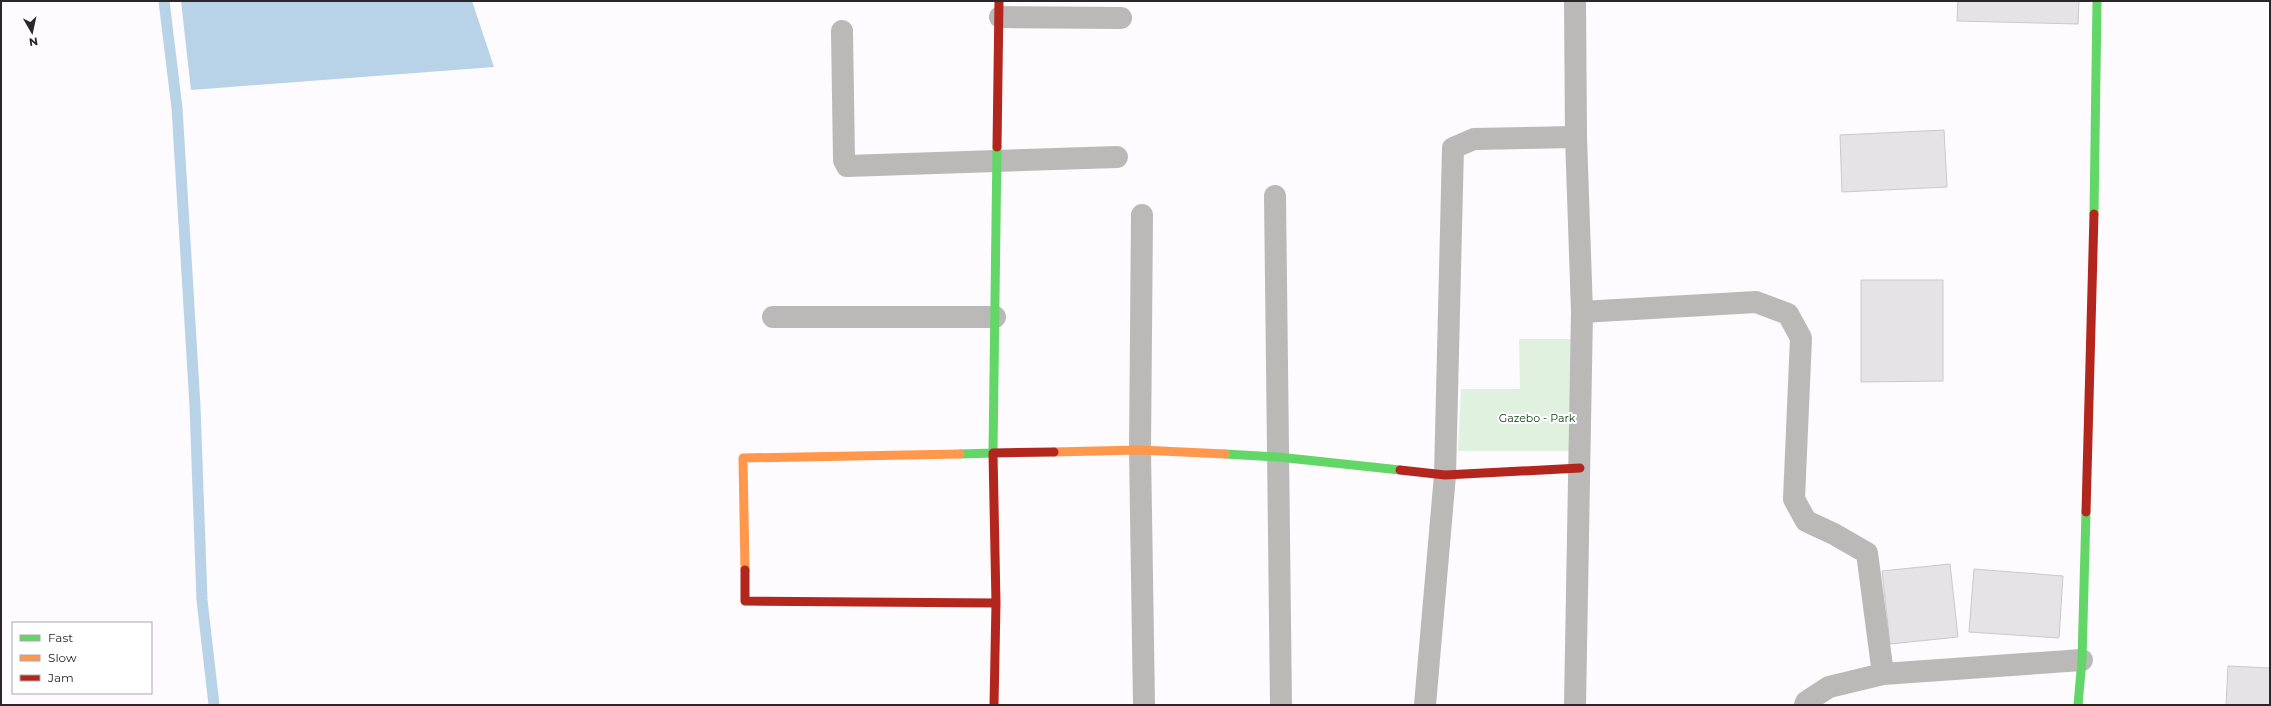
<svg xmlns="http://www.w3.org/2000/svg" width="2271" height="706" font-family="Montserrat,sans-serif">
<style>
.green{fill:#e0f1df}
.water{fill:#b8d3e7}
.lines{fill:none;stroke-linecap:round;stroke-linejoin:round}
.stream{stroke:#b8d3e7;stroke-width:11}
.building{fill:#e6e3e6;stroke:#cbc8cb}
.street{stroke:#bbb8b8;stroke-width:22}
.fast{stroke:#63d668;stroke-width:9}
.slow{stroke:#ff974d;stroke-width:9}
.jam{stroke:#b3261e;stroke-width:9}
.labels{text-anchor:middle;stroke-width:4;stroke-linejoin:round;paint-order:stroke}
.park-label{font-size:11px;fill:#08370a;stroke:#fff}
</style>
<rect width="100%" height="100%" fill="#fdfbfd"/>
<path class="green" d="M 1519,339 L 1571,339 L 1571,451 L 1458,451 L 1461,389 L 1520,389 Z"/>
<path class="water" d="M 181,1 L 472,1 L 494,67 L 191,90 Z"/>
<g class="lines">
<path class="stream" d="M 164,1 L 177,108 L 195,406 L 202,600 L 214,705"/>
</g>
<path class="building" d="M 1958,1 L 2079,1 L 2078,24 L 1957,21 Z
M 1944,130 L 1947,187 L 1842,192 L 1840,135 Z
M 1861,280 L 1943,280 L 1943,381 L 1861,382 Z
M 1950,564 L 1958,637 L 1890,644 L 1882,571 Z
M 1974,569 L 2063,576 L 2059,638 L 1969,632 Z
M 2228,666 L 2270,668 L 2270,705 L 2226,705 Z"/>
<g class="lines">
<path class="street" d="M 1000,17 L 1121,18
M 842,31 L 844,160 L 847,166 L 1117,157
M 1275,196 L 1281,705
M 1142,215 L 1140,450 L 1144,705
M 1582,312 L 1756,302 L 1788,314 L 1801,338 L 1794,499 L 1806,521 L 1834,534 L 1867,553 L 1883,674
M 773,317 L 995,317
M 1425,705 L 1445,475 L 1453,148 L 1474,139 L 1576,137
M 1575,705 L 1582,312 L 1576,137 L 1575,1
M 1805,705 L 1806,702 L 1829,687 L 1883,674 L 2082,660"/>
<path class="fast" d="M 2094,214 L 2097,1
M 960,454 L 993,453 L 997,147
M 1225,454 L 1278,457 L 1400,470
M 2078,705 L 2082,660 L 2086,512"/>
<path class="slow" d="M 1054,452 L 1140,450 L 1225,454
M 745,570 L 743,458 L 960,454"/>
<path class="jam" d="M 997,147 L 999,1
M 1400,470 L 1445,475 L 1580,468
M 2086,512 L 2094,214
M 745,570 L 745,601 L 996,603
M 994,705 L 996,603 L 993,453 L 1054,452"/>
</g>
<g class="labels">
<g class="park-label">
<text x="1537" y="422">Gazebo - Park</text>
</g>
</g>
<rect width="2271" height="706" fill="none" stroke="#2a262a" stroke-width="4"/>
<rect x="12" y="622" width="140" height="72" fill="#ffffff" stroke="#aaa8aa"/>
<rect x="20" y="635" width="20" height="6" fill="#63d668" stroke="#aaa8aa"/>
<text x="48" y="642" font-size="12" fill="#2a262a">Fast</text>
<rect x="20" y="655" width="20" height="6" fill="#ff974d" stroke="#aaa8aa"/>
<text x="48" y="662" font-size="12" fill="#2a262a">Slow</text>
<rect x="20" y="675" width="20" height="6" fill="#b3261e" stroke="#aaa8aa"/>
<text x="48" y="682" font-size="12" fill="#2a262a">Jam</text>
<g transform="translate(32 32) rotate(171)" stroke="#ffffff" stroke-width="3" paint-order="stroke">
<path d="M0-3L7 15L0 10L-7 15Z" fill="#2a262a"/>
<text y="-6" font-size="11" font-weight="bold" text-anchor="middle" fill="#2a262a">N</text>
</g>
</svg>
